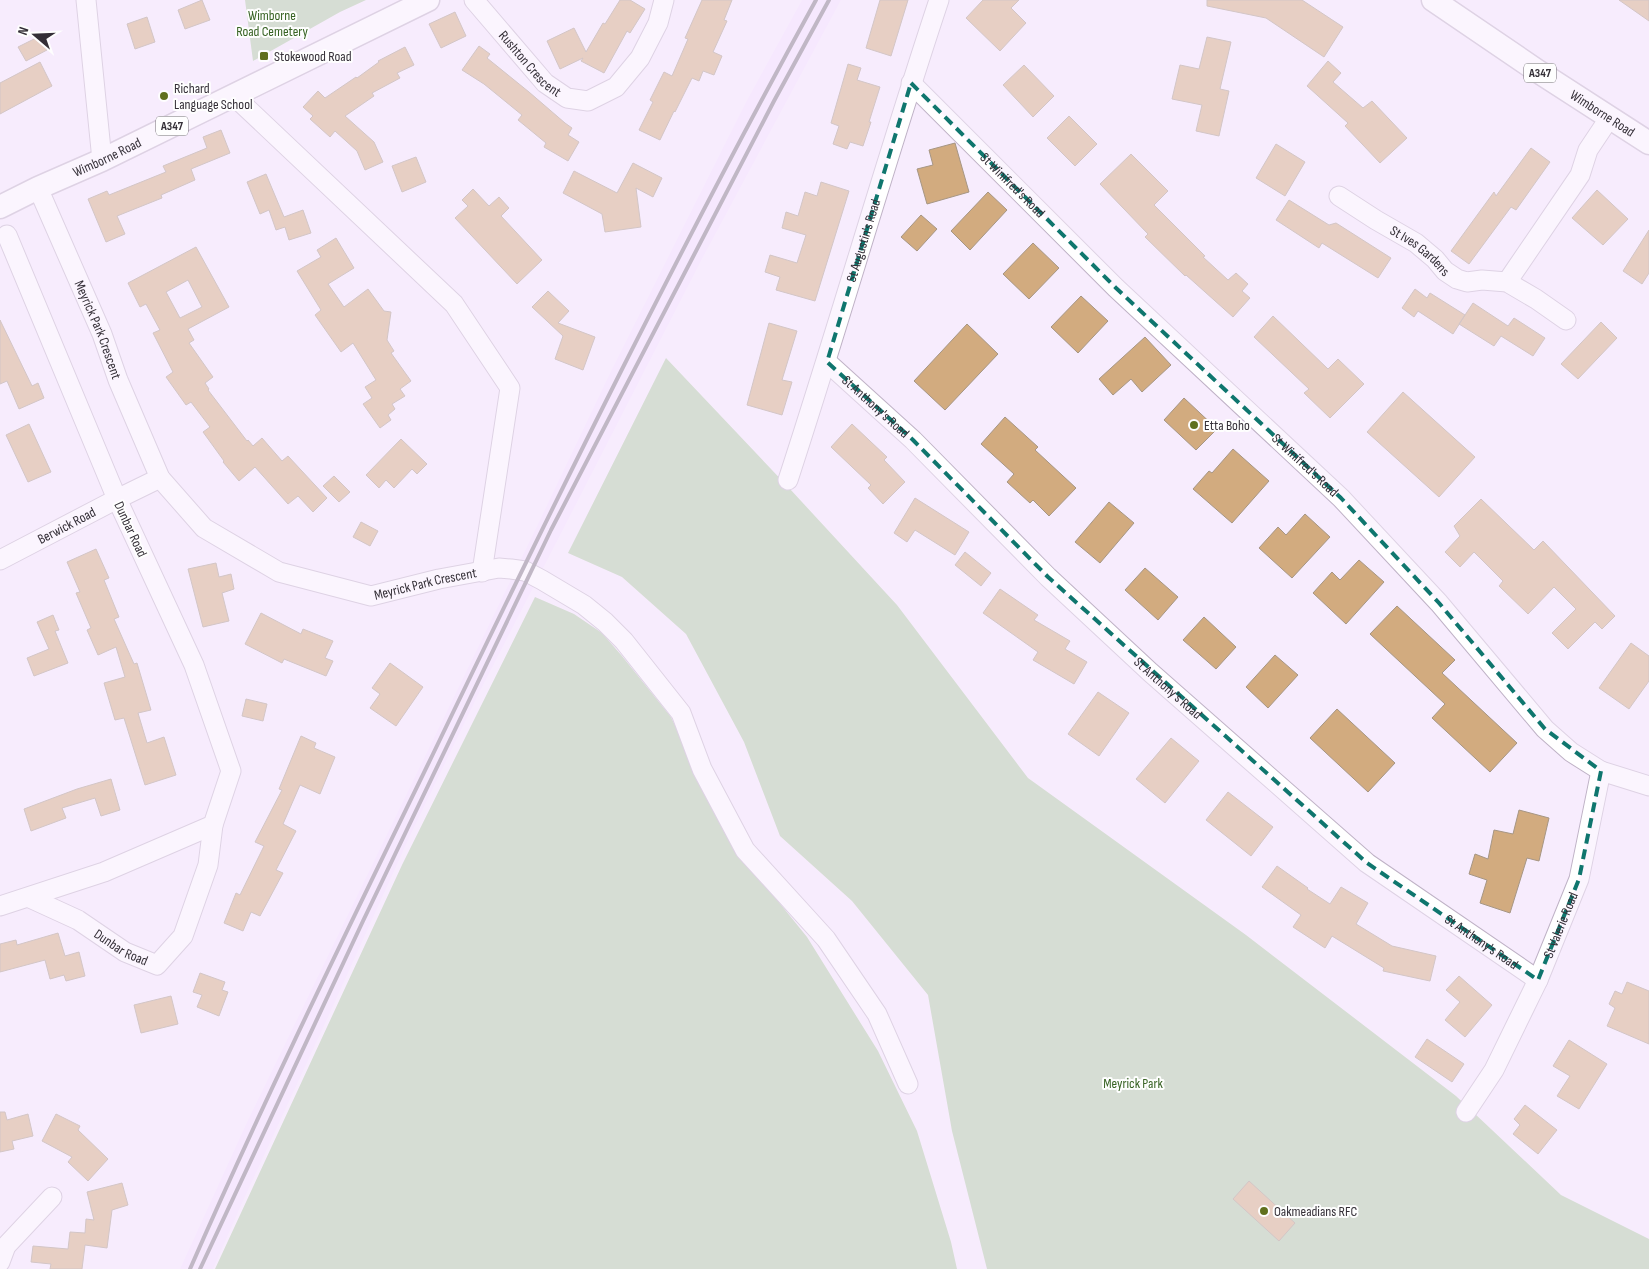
<svg xmlns="http://www.w3.org/2000/svg" width="1649" height="1269" font-family="'Sofia Sans Condensed',sans-serif">
<style>
.built{fill:#f4e2fe}
.green{fill:#adcaa2}
.building{fill:#d2ab7f;stroke:#a69684;fill-rule:evenodd}
.lines{fill:none;stroke-linecap:round;stroke-linejoin:round}
.minor-casing{stroke:#bfb2c6;stroke-width:21}
.major-casing{stroke:#bfb2c6;stroke-width:25}
.minor{stroke:#fff;stroke-width:19}
.major{stroke:#fff;stroke-width:22}
.rail{stroke:#7d7681;stroke-width:4}
.marked{fill:none;stroke:#0f766e;stroke-width:4;stroke-dasharray:10 6;stroke-linejoin:round}
.poi-dot{fill:#60701d;stroke:#fefefe;stroke-width:2}
.labels{text-anchor:middle;stroke-width:4;stroke-linejoin:round;paint-order:stroke}
.shield{fill:#fefefe;stroke:#716d73;stroke-width:1}
.shield-label{font-size:12px;font-weight:bold;fill:#342f37}
.park-label{font-size:14px;fill:#376223;stroke:#fefefe}
.poi-label{font-size:14px;fill:#342f37;stroke:#fefefe;text-anchor:start}
.street-label{font-size:14px;fill:#342f37;stroke:#fefefe}
</style>
<rect width="100%" height="100%" fill="#f7ecfd"/>
<path class="built" d="M 802,0 L 841,0 L 703,257 L 479,693 L 409,838 L 329,1015 L 243,1201 L 213,1269 L 180,1269 L 248,1120 L 538,524 L 612,369 L 746,102 Z"/>
<path class="green" d="M 245,0 L 366,0 L 340,12 L 253,61 Z
M 666,358 L 790,489 L 897,605 L 1028,778 L 1246,935 L 1456,1096 L 1561,1195 L 1649,1239 L 1649,1269 L 987,1269 L 952,1131 L 928,995 L 852,901 L 780,836 L 744,742 L 686,634 L 622,577 L 568,553 Z
M 535,597 L 574,614 L 602,633 L 622,656 L 671,717 L 732,844 L 807,937 L 878,1051 L 917,1131 L 951,1242 L 957,1269 L 215,1269 L 402,865 Z"/>
<path class="building" d="M 202,0 L 210,20 L 185,29 L 178,10 Z
M 620,0 L 630,0 L 645,9 L 630,33 L 627,31 L 604,73 L 581,61 L 583,58 L 560,69 L 547,41 L 574,28 L 586,52 L 603,23 L 605,24 Z
M 702,0 L 732,0 L 724,20 L 727,21 L 713,52 L 722,56 L 714,75 L 703,71 L 699,81 L 692,78 L 675,112 L 674,111 L 660,140 L 639,130 L 653,102 L 650,100 L 664,72 L 672,76 L 688,39 L 685,38 Z
M 880,0 L 908,0 L 891,56 L 866,48 Z
M 983,0 L 1019,0 L 1011,8 L 1026,23 L 1000,51 L 966,18 Z
M 1207,0 L 1302,0 L 1343,27 L 1324,57 L 1266,18 L 1207,6 Z
M 1619,0 L 1649,0 L 1649,21 Z
M 455,12 L 466,36 L 441,48 L 429,24 Z
M 147,17 L 155,42 L 135,49 L 127,24 Z
M 40,36 L 47,50 L 26,61 L 18,47 Z
M 1207,37 L 1231,42 L 1220,89 L 1229,91 L 1219,136 L 1196,131 L 1202,105 L 1172,99 L 1180,65 L 1199,69 Z
M 479,46 L 490,54 L 487,58 L 529,92 L 565,123 L 572,128 L 568,135 L 579,142 L 568,161 L 544,147 L 546,143 L 518,120 L 522,115 L 484,84 L 462,70 Z
M 405,47 L 414,65 L 397,73 L 400,78 L 372,93 L 374,96 L 345,116 L 374,142 L 383,162 L 365,170 L 357,151 L 335,131 L 330,137 L 310,119 L 313,116 L 303,107 L 318,91 L 325,98 L 356,77 L 357,78 L 379,62 L 378,61 Z
M 1328,61 L 1341,73 L 1333,82 L 1363,108 L 1372,101 L 1407,138 L 1380,163 L 1345,126 L 1348,123 L 1307,86 Z
M 40,62 L 52,86 L 0,114 L 0,83 Z
M 848,64 L 861,68 L 857,80 L 880,87 L 869,122 L 871,122 L 863,146 L 850,142 L 847,149 L 833,144 L 839,126 L 831,123 Z
M 1024,65 L 1054,96 L 1033,117 L 1003,85 Z
M 1069,116 L 1097,144 L 1075,166 L 1047,138 Z
M 221,130 L 230,153 L 191,169 L 195,180 L 161,195 L 162,198 L 117,216 L 125,234 L 106,242 L 88,199 L 107,191 L 109,195 L 166,172 L 163,166 L 207,148 L 203,137 Z
M 955,143 L 969,192 L 927,204 L 917,169 L 933,165 L 929,150 Z
M 1276,144 L 1305,162 L 1285,196 L 1256,178 Z
M 1531,148 L 1550,162 L 1516,210 L 1511,207 L 1469,264 L 1451,251 L 1494,192 L 1496,196 Z
M 1131,154 L 1168,191 L 1154,205 L 1205,256 L 1203,257 L 1228,280 L 1236,273 L 1248,284 L 1242,291 L 1250,298 L 1233,317 L 1186,275 L 1185,276 L 1145,237 L 1148,234 L 1100,184 Z
M 416,157 L 426,182 L 402,192 L 392,166 Z
M 633,163 L 662,178 L 653,197 L 636,188 L 641,227 L 605,232 L 602,214 L 563,193 L 574,171 L 617,193 Z
M 266,174 L 284,217 L 303,210 L 311,233 L 289,240 L 285,227 L 276,230 L 269,210 L 260,214 L 247,182 Z
M 821,182 L 849,191 L 815,301 L 776,290 L 780,277 L 765,272 L 770,255 L 797,263 L 806,235 L 782,228 L 786,212 L 798,216 L 805,192 L 817,196 Z
M 473,189 L 489,206 L 499,197 L 509,208 L 501,216 L 542,260 L 517,284 L 455,218 L 468,206 L 462,200 Z
M 1597,190 L 1628,219 L 1603,245 L 1572,218 Z
M 988,192 L 1007,210 L 970,250 L 951,231 Z
M 1289,200 L 1329,225 L 1336,223 L 1391,258 L 1378,278 L 1322,243 L 1319,248 L 1276,220 Z
M 921,215 L 937,229 L 917,251 L 901,237 Z
M 1649,230 L 1649,273 L 1642,284 L 1623,271 Z
M 336,238 L 354,268 L 328,284 L 344,307 L 368,289 L 384,311 L 391,312 L 387,340 L 394,351 L 391,353 L 411,381 L 400,389 L 405,396 L 392,404 L 395,409 L 388,415 L 391,420 L 380,428 L 363,404 L 372,398 L 365,387 L 376,380 L 353,343 L 341,352 L 315,315 L 321,310 L 297,271 L 321,257 L 317,250 Z
M 1033,243 L 1059,268 L 1029,299 L 1003,274 Z
M 196,247 L 229,307 L 188,329 L 194,340 L 189,343 L 213,377 L 205,383 L 209,389 L 208,390 L 247,441 L 248,440 L 253,446 L 262,438 L 282,461 L 288,456 L 327,498 L 313,512 L 298,496 L 288,504 L 255,467 L 239,481 L 223,462 L 224,461 L 203,432 L 210,427 L 191,402 L 186,405 L 166,377 L 173,372 L 153,333 L 160,330 L 146,304 L 140,307 L 128,283 ZM 188,280 L 202,307 L 180,318 L 166,292 Z
M 1415,289 L 1427,298 L 1430,293 L 1465,315 L 1453,334 L 1418,311 L 1414,317 L 1402,308 Z
M 548,291 L 569,311 L 558,323 L 595,337 L 583,370 L 555,359 L 563,336 L 532,307 Z
M 1081,296 L 1108,321 L 1078,353 L 1051,327 Z
M 1473,303 L 1508,326 L 1514,318 L 1545,338 L 1533,356 L 1501,336 L 1494,346 L 1459,324 Z
M 1273,316 L 1328,369 L 1338,359 L 1364,384 L 1330,418 L 1304,393 L 1309,389 L 1254,337 Z
M 0,320 L 32,386 L 38,383 L 44,398 L 19,409 L 7,381 L 0,384 Z
M 1601,322 L 1617,338 L 1578,379 L 1561,364 Z
M 769,323 L 797,331 L 782,380 L 792,382 L 782,415 L 747,405 Z
M 967,324 L 998,354 L 945,410 L 914,381 Z
M 1145,337 L 1171,365 L 1142,392 L 1131,379 L 1113,395 L 1099,379 Z
M 1403,392 L 1475,457 L 1439,497 L 1367,432 Z
M 1184,398 L 1217,429 L 1196,450 L 1164,420 Z
M 1005,417 L 1038,447 L 1035,450 L 1076,488 L 1049,516 L 1033,500 L 1030,503 L 1007,482 L 1014,474 L 981,444 Z
M 29,424 L 51,472 L 28,482 L 6,435 Z
M 852,424 L 887,457 L 884,460 L 905,482 L 883,504 L 868,488 L 871,485 L 831,447 Z
M 401,439 L 427,464 L 417,474 L 412,469 L 394,488 L 386,480 L 379,488 L 366,475 Z
M 1233,449 L 1269,481 L 1232,523 L 1193,489 L 1209,471 L 1212,473 Z
M 334,476 L 350,492 L 339,502 L 323,486 Z
M 915,498 L 969,532 L 955,555 L 915,530 L 907,542 L 894,533 Z
M 1481,499 L 1534,550 L 1543,541 L 1615,616 L 1602,629 L 1595,622 L 1568,649 L 1552,633 L 1576,609 L 1554,587 L 1528,614 L 1499,586 L 1503,581 L 1474,552 L 1460,567 L 1445,552 L 1460,536 L 1454,526 Z
M 1109,502 L 1134,523 L 1100,563 L 1075,542 Z
M 1305,514 L 1330,537 L 1292,578 L 1259,548 L 1278,527 L 1286,535 Z
M 361,522 L 378,531 L 370,546 L 353,537 Z
M 96,549 L 109,578 L 104,580 L 119,617 L 114,619 L 134,664 L 137,663 L 151,710 L 138,713 L 147,743 L 164,737 L 176,775 L 145,785 L 124,718 L 115,720 L 104,683 L 125,677 L 116,647 L 98,655 L 87,630 L 91,628 L 76,593 L 80,592 L 67,562 Z
M 965,552 L 991,573 L 981,586 L 955,565 Z
M 1359,560 L 1384,582 L 1346,624 L 1313,593 L 1332,572 L 1340,580 Z
M 216,563 L 219,577 L 231,574 L 234,589 L 222,593 L 229,621 L 203,627 L 188,569 Z
M 1145,568 L 1178,597 L 1158,620 L 1125,590 Z
M 1000,589 L 1038,615 L 1034,620 L 1070,641 L 1065,649 L 1087,662 L 1074,684 L 1033,660 L 1038,652 L 983,613 Z
M 1397,606 L 1455,660 L 1442,673 L 1517,743 L 1490,772 L 1432,718 L 1445,704 L 1370,634 Z
M 261,613 L 301,634 L 303,629 L 333,641 L 325,658 L 333,661 L 326,676 L 284,659 L 282,663 L 245,644 Z
M 53,615 L 59,630 L 55,631 L 68,663 L 34,676 L 27,658 L 49,649 L 37,622 Z
M 1204,617 L 1236,647 L 1216,669 L 1183,640 Z
M 1631,643 L 1649,656 L 1649,681 L 1629,709 L 1599,688 Z
M 1275,655 L 1298,675 L 1268,708 L 1246,687 Z
M 390,663 L 423,687 L 396,726 L 370,708 L 380,694 L 372,688 Z
M 1098,692 L 1129,713 L 1099,756 L 1068,734 Z
M 246,699 L 267,704 L 263,721 L 242,716 Z
M 1337,709 L 1395,763 L 1368,792 L 1310,738 Z
M 301,736 L 316,743 L 314,748 L 335,757 L 320,794 L 300,785 L 283,824 L 296,831 L 276,870 L 283,873 L 260,916 L 251,912 L 243,931 L 224,923 L 236,893 L 240,895 L 264,846 L 255,842 L 282,790 L 279,789 Z
M 1171,738 L 1199,761 L 1165,803 L 1136,779 Z
M 111,779 L 120,810 L 101,816 L 95,798 L 62,808 L 66,818 L 31,831 L 24,809 L 77,789 Z
M 1228,792 L 1273,827 L 1251,856 L 1206,820 Z
M 1519,810 L 1549,818 L 1539,861 L 1527,858 L 1510,913 L 1480,903 L 1487,880 L 1469,874 L 1475,854 L 1488,859 L 1494,830 L 1513,834 Z
M 1277,866 L 1308,888 L 1307,889 L 1330,904 L 1341,887 L 1368,903 L 1356,924 L 1392,946 L 1436,956 L 1430,981 L 1383,971 L 1384,968 L 1332,936 L 1325,948 L 1293,927 L 1301,915 L 1262,887 Z
M 58,933 L 65,956 L 79,952 L 85,976 L 66,981 L 64,975 L 50,979 L 45,960 L 0,972 L 0,944 L 16,940 L 17,945 Z
M 200,973 L 225,982 L 222,990 L 228,992 L 219,1016 L 197,1007 L 202,995 L 193,992 Z
M 1459,976 L 1492,1005 L 1465,1037 L 1445,1020 L 1460,1002 L 1446,990 Z
M 1627,982 L 1649,991 L 1649,1044 L 1607,1026 L 1615,1008 L 1609,1004 L 1615,991 L 1622,994 Z
M 171,996 L 178,1024 L 141,1033 L 134,1005 Z
M 1427,1039 L 1464,1064 L 1452,1082 L 1415,1057 Z
M 1569,1040 L 1607,1064 L 1579,1109 L 1557,1096 L 1570,1076 L 1553,1066 Z
M 1525,1105 L 1557,1130 L 1538,1154 L 1513,1134 L 1520,1125 L 1514,1119 Z
M 0,1112 L 5,1112 L 7,1120 L 28,1114 L 33,1136 L 12,1141 L 14,1149 L 0,1152 Z
M 56,1114 L 80,1126 L 78,1130 L 108,1159 L 88,1181 L 68,1162 L 72,1157 L 42,1141 Z
M 1249,1181 L 1295,1223 L 1279,1241 L 1233,1199 Z
M 122,1183 L 128,1205 L 112,1210 L 107,1248 L 85,1245 L 82,1269 L 50,1269 L 51,1264 L 31,1262 L 33,1246 L 68,1249 L 70,1232 L 85,1233 L 86,1219 L 94,1220 L 87,1192 Z"/>
<g class="lines">
<defs>
<g id="minor">
<path d="M 86,0 L 102,160"/>
<path id="s1" d="M 474,0 L 545,83 L 567,98 L 588,101 L 616,87 L 640,58 L 658,23 L 664,0"/>
<path id="s2" d="M 911,83 L 1116,288 L 1341,498 L 1439,603 L 1545,729 L 1571,752 L 1601,771"/>
<path d="M 233,95 L 454,304 L 510,388 L 482,572"/>
<path id="s3" d="M 38,188 L 102,334 L 118,380 L 160,478 L 204,528 L 279,572 L 371,596 L 439,579 L 499,568 L 511,569 L 525,571 L 542,580 L 584,605 L 605,622 L 624,641 L 681,713 L 702,769 L 745,850 L 826,939 L 877,1014 L 908,1084"/>
<path id="s4" d="M 1339,196 L 1376,220 L 1416,243 L 1435,259 L 1445,271 L 1457,279 L 1467,282 L 1482,280 L 1507,282 L 1536,299 L 1566,320"/>
<path d="M 1507,282 L 1580,175 L 1588,150 L 1610,117"/>
<path id="s5" d="M 827,362 L 913,440 L 1048,577 L 1150,672 L 1367,863 L 1538,980"/>
<path id="s6" d="M 788,480 C 840,321 886,159 939,0"/>
<path id="s7" d="M 0,560 L 117,499 L 160,478"/>
<path id="s8" d="M 30,898 L 78,920 L 125,952 L 157,965 L 183,936 L 208,865 L 213,825"/>
<path d="M 0,906 L 104,872 L 213,825 L 231,771 L 194,665 L 117,499 L 7,235"/>
<path id="s9" d="M 1466,1112 L 1494,1070 L 1538,980 L 1579,879 L 1601,771 L 1649,786"/>
<path d="M 0,1262 L 6,1246 L 52,1197"/>
</g>
<g id="major">
<path id="s10" d="M 1433,0 L 1539,72 L 1649,143"/>
<path id="s11" d="M 0,207 L 38,188 L 102,160 L 428,0"/>
</g>
</defs>
<use href="#minor" class="minor-casing"/>
<use href="#major" class="major-casing"/>
<use href="#minor" class="minor"/>
<use href="#major" class="major"/>
<path class="rail" d="M 190,1269 C 266,1095 350,925 433,754 C 555,501 680,247 816,0
M 200,1269 L 363,921 L 551,530 L 774,101 L 829,0"/>
</g>
<path d="M0 0H1649V1269H0ZM 911,83 L 1116,288 L 1341,498 L 1439,603 L 1545,729 L 1601,771 L 1579,879 L 1538,980 L 1367,863 L 1048,577 L 913,440 L 827,362 Z" fill="#f7ecfd" fill-opacity=".55" fill-rule="evenodd"/>
<path class="marked" d="M 911,83 L 1116,288 L 1341,498 L 1439,603 L 1545,729 L 1601,771 L 1579,879 L 1538,980 L 1367,863 L 1048,577 L 913,440 L 827,362 Z"/>
<g class="poi-dot">
<rect x="259" y="51" width="10" height="10" rx="2.5"/>
<circle cx="164" cy="96" r="5"/>
<circle cx="1194" cy="425" r="5"/>
<circle cx="1264" cy="1211" r="5"/>
</g>
<g class="labels">
<g class="shield">
<rect x="1524" y="63.5" width="32" height="19" rx="4"/>
<rect x="156" y="116.5" width="32" height="19" rx="4"/>
</g>
<g class="shield-label">
<text x="1540" y="77">A347</text>
<text x="172" y="130">A347</text>
</g>
<g class="park-label">
<text x="272" y="20">Wimborne<tspan x="272" dy="16">Road Cemetery</tspan></text>
<text x="1133" y="1088">Meyrick Park</text>
</g>
<g class="poi-label">
<text x="274" y="61">Stokewood Road</text>
<text x="174" y="93">Richard<tspan x="174" dy="16">Language School</tspan></text>
<text x="1204" y="430">Etta Boho</text>
<text x="1274" y="1216">Oakmeadians RFC</text>
</g>
<g class="street-label">
<text dy="5" stroke="none"><textPath href="#s1" startOffset="85">Rushton Crescent</textPath></text>
<text dy="5" stroke="none"><textPath href="#s10" startOffset="204">Wimborne Road</textPath></text>
<text dy="5" stroke="none"><textPath href="#s11" startOffset="118">Wimborne Road</textPath></text>
<text dy="5" stroke="none"><textPath href="#s2" startOffset="144">St Winifred's Road</textPath></text>
<text dy="5" stroke="none"><textPath href="#s6" startOffset="251">St Augustin's Road</textPath></text>
<text dy="5" stroke="none"><textPath href="#s4" startOffset="98">St Ives Gardens</textPath></text>
<text dy="5" stroke="none"><textPath href="#s3" startOffset="154">Meyrick Park Crescent</textPath></text>
<text dy="5" stroke="none"><textPath href="#s5" startOffset="66">St Anthony's Road</textPath></text>
<text dy="5" stroke="none"><textPath href="#s2" startOffset="549">St Winifred's Road</textPath></text>
<text dy="5" stroke="none"><textPath href="#s7" startOffset="75">Berwick Road</textPath></text>
<text transform="translate(131 529) rotate(65)" y="5">Dunbar Road</text>
<text dy="5" stroke="none"><textPath href="#s3" startOffset="619">Meyrick Park Crescent</textPath></text>
<text dy="5" stroke="none"><textPath href="#s5" startOffset="472">St Anthony's Road</textPath></text>
<text dy="5" stroke="none"><textPath href="#s9" startOffset="210">St Valerie Road</textPath></text>
<text dy="5" stroke="none"><textPath href="#s5" startOffset="876">St Anthony's Road</textPath></text>
<text dy="5" stroke="none"><textPath href="#s8" startOffset="104">Dunbar Road</textPath></text>
</g>
</g>
<g transform="translate(35 35) rotate(289)" stroke="#fefefe" stroke-width="4" paint-order="stroke">
<path d="M0-4L9 19L0 12L-9 19Z" fill="#342f37"/>
<text y="-8" font-size="14" font-weight="bold" text-anchor="middle" fill="#342f37">N</text>
</g>
</svg>
